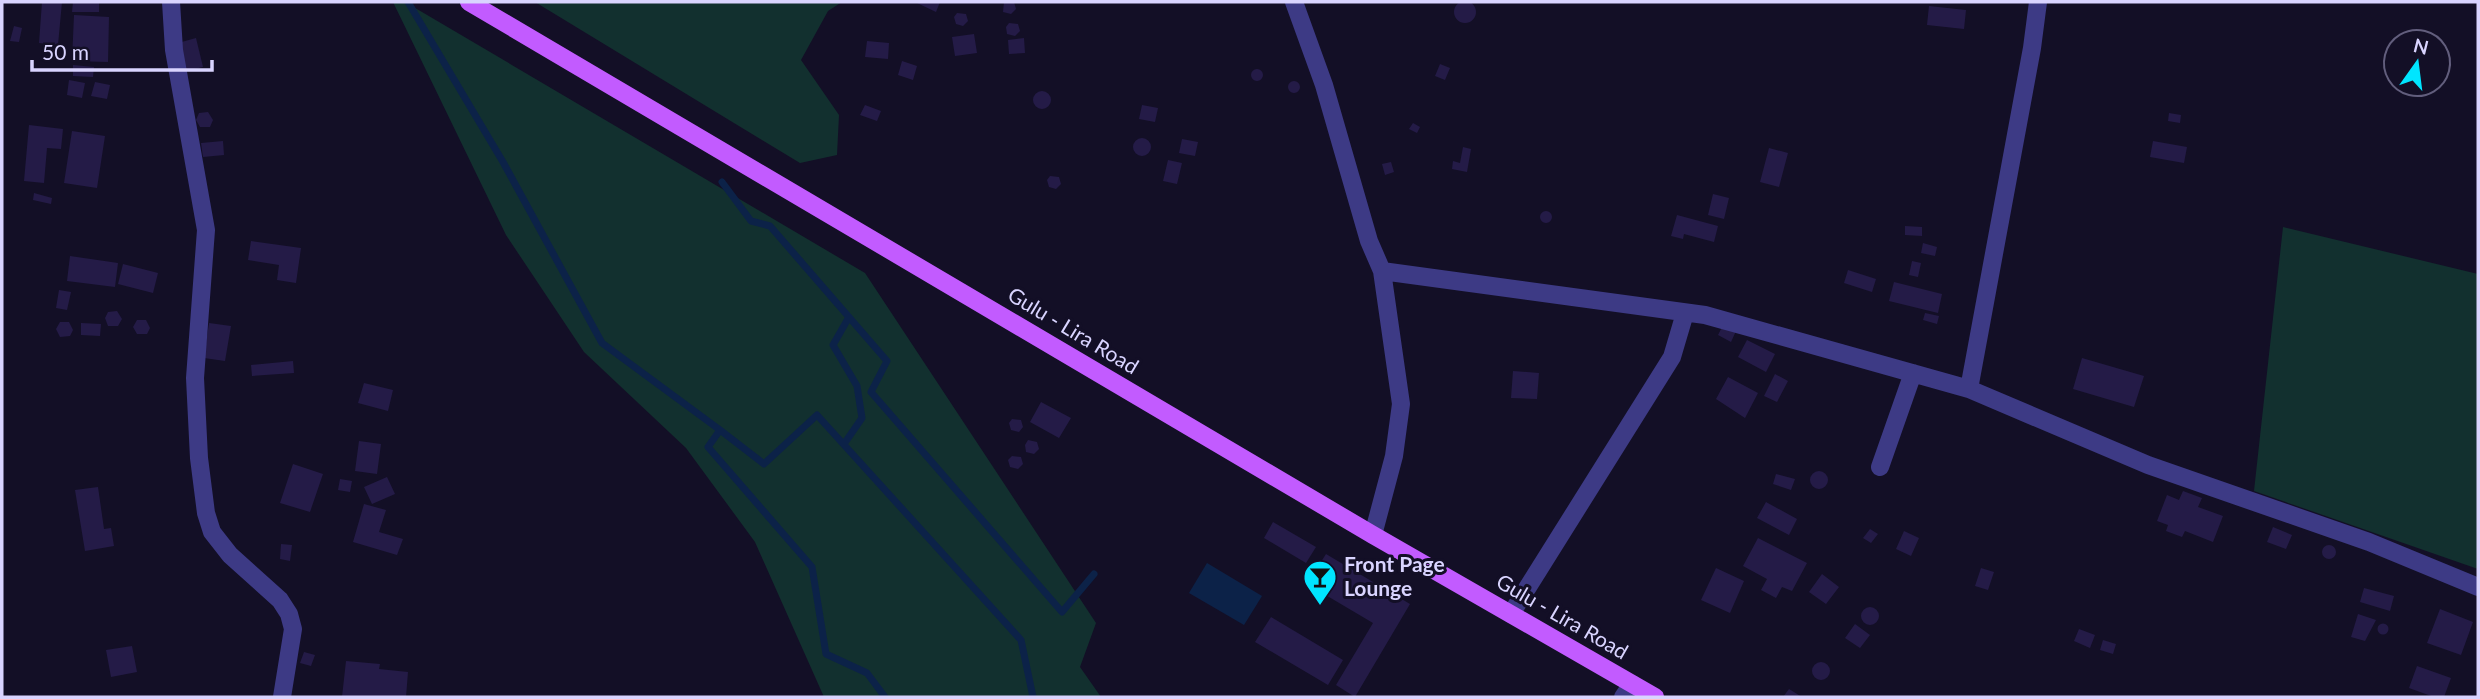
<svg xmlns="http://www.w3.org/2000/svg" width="2480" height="699" font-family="Lato,sans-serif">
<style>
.green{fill:#12302f}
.water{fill:#0c2248}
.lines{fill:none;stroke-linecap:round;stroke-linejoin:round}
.stream{stroke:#0c2248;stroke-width:7}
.building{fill:#241b47}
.minor{stroke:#3d3a85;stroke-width:18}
.primary{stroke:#c25bff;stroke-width:18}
.labels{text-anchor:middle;stroke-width:6;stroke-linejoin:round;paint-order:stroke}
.street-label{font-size:21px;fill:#d9d4ff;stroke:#130f26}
.poi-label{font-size:21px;font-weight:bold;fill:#d9d4ff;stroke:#130f26;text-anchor:start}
</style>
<rect width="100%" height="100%" fill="#130f26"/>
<path class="green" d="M 393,2 L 405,2 L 865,273 L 1096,623 L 1080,667 L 1101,697 L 824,697 L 755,542 L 686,448 L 584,352 L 506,235 Z
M 535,2 L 842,2 L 828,11 L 801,60 L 839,115 L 837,155 L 800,163 Z
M 2283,227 L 2478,274 L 2478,569 L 2254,491 Z"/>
<path class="water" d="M 1207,563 L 1262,596 L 1244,625 L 1189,593 Z"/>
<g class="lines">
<path class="stream" d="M 408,2 L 503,162 L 602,343 L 720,430 L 708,447 L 812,567 L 826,654 L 867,673 L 885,697
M 722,182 L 751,221 L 770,226 L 887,361 L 871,392 L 1062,612 L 1094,574
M 720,430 L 764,464 L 817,415 L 1021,640 L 1033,697
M 844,444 L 862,418 L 857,386 L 833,345 L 849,317"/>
</g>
<path class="building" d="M1454 12a11 11 0 1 1 22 0a11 11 0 1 1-22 0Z
M 42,2 L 62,2 L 58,45 L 39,43 Z
M 73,2 L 99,2 L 99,12 L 72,12 Z
M 915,2 L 940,2 L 936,12 Z
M 1004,2 L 1014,2 L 1016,9 L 1011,14 L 1003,12 Z
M 1929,6 L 1966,10 L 1964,29 L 1927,25 Z
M 957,13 L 966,14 L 968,21 L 963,26 L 956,24 L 954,17 Z
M 74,15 L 109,17 L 108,62 L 72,61 Z
M 1009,23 L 1018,24 L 1020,31 L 1015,36 L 1007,34 L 1006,27 Z
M 14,26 L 22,28 L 19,42 L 10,41 Z
M 974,34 L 977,53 L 955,56 L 952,37 Z
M 196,38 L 203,67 L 185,71 L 178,43 Z
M 1024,38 L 1025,53 L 1009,54 L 1008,40 Z
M 867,41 L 889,43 L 888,59 L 865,57 Z
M 902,61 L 917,66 L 913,80 L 898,75 Z
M 1440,64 L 1450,68 L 1445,80 L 1435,76 Z
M 73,65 L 94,67 L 93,77 L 73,76 Z
M1251 75a6 6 0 1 1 12 0a6 6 0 1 1-12 0Z
M 69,80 L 85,83 L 82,98 L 67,95 Z
M1288 87a6 6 0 1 1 12 0a6 6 0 1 1-12 0Z
M 95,82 L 110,85 L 107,99 L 91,96 Z
M1033 100a9 9 0 1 1 18 0a9 9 0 1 1-18 0Z
M 865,105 L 881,111 L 877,121 L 860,115 Z
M 1142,105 L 1158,108 L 1155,122 L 1139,119 Z
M 208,112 L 213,120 L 210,127 L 200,127 L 196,120 L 199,113 Z
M 2169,113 L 2181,115 L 2180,123 L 2168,121 Z
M 1413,123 L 1420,127 L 1417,133 L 1409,129 Z
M 29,125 L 63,129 L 61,149 L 47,148 L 44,183 L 24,181 Z
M 72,131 L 105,136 L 97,188 L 64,183 Z
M1133 147a9 9 0 1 1 18 0a9 9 0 1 1-18 0Z
M 1182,139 L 1198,142 L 1195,156 L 1179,153 Z
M 223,141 L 224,155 L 203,157 L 201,143 Z
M 2153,141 L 2187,147 L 2184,163 L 2150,157 Z
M 1463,147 L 1471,149 L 1467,172 L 1452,169 L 1453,161 L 1460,163 Z
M 1769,148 L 1788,153 L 1779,187 L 1760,182 Z
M 1168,160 L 1182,163 L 1177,184 L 1163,181 Z
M 1391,162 L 1394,172 L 1385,175 L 1382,164 Z
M 1050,176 L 1059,177 L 1061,184 L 1056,189 L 1049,187 L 1047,180 Z
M 34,193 L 52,198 L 51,204 L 33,200 Z
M 1713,194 L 1729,198 L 1724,219 L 1708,215 Z
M1540 217a6 6 0 1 1 12 0a6 6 0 1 1-12 0Z
M 1677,215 L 1718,226 L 1714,242 L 1684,234 L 1683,239 L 1671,236 Z
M 1905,226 L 1922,227 L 1922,236 L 1905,235 Z
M 251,241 L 301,248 L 296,283 L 277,280 L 279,265 L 248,260 Z
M 1923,243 L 1937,247 L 1935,256 L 1921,253 Z
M 70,256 L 118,263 L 115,287 L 67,281 Z
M 1912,261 L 1921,263 L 1918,277 L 1909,275 Z
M 123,264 L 158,273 L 153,293 L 118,284 Z
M 1848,270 L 1876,279 L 1872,292 L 1844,283 Z
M 1894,282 L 1942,294 L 1938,313 L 1889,301 Z
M 59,290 L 71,292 L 67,310 L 56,308 Z
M 117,311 L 122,319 L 118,326 L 108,326 L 105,318 L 108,312 Z
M 1925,313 L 1939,316 L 1937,324 L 1923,320 Z
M 137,320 L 146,320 L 150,328 L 147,334 L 137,334 L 133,327 Z
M 60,322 L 69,322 L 73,330 L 70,336 L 60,337 L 56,329 Z
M 81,323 L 101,324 L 100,336 L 81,335 Z
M 209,323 L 231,326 L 225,361 L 204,358 Z
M 1723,325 L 1736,331 L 1731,342 L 1718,335 Z
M 1747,340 L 1775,354 L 1766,372 L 1738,357 Z
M 2082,358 L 2144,376 L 2134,407 L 2073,389 Z
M 293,361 L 294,373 L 252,376 L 251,365 Z
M 1513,371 L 1539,373 L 1537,399 L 1511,398 Z
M 1775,374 L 1788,381 L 1777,402 L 1764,396 Z
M 1728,377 L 1758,393 L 1745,418 L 1716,399 Z
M 364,383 L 393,390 L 388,411 L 358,403 Z
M 1041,402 L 1071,418 L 1059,438 L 1030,422 Z
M 1012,419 L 1021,420 L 1023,427 L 1019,432 L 1011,430 L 1009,423 Z
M 1028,440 L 1037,442 L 1039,449 L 1034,454 L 1026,452 L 1025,445 Z
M 359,441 L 381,444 L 377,474 L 355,471 Z
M 1012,456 L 1021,457 L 1023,464 L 1018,469 L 1010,467 L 1008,460 Z
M 293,464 L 323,474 L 310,512 L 280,503 Z
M1810 480a9 9 0 1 1 18 0a9 9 0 1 1-18 0Z
M 1776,474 L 1795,479 L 1791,490 L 1773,484 Z
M 387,477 L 395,494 L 372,504 L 364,487 Z
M 340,479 L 352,481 L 350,492 L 338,490 Z
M 98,487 L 104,529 L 111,528 L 114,546 L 85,551 L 75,490 Z
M 2183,491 L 2202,498 L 2198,507 L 2223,516 L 2213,542 L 2185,531 L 2182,537 L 2166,531 L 2168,525 L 2157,521 L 2167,495 L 2179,500 Z
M 1766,502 L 1797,519 L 1789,535 L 1757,518 Z
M 364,504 L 386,510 L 379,532 L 403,539 L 397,555 L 353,542 Z
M 1273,522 L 1316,547 L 1306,563 L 1264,538 Z
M 2273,527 L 2292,535 L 2286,549 L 2267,542 Z
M 1870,529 L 1878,534 L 1871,543 L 1863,538 Z
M 1904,531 L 1919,538 L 1911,556 L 1896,549 Z
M 1758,538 L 1807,563 L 1792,591 L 1782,587 L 1776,598 L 1761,590 L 1767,579 L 1743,566 Z
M 281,544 L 292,545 L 290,561 L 280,559 Z
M2322 552a7 7 0 1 1 14 0a7 7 0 1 1-14 0Z
M 1326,554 L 1410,604 L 1355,697 L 1336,685 L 1373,623 L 1307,584 Z
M 1716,568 L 1744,581 L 1730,613 L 1701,600 Z
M 1981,568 L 1994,572 L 1988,590 L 1975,586 Z
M 1822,574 L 1839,587 L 1826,604 L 1809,592 Z
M 2364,588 L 2394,596 L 2390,611 L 2360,602 Z
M1861 616a9 9 0 1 1 18 0a9 9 0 1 1-18 0Z
M 2440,609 L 2473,622 L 2461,655 L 2427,643 Z
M 2358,614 L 2376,620 L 2365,641 L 2351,637 Z
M 1271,617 L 1343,660 L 1328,685 L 1255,642 Z
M2377.5 629a5.5 5.5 0 1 1 11 0a5.5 5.5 0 1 1-11 0Z
M 1855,624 L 1870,635 L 1860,648 L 1845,638 Z
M 2079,629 L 2095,635 L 2090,648 L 2074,641 Z
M 2103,640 L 2116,644 L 2113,654 L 2100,650 Z
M 132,646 L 137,672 L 111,677 L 106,650 Z
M 304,652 L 315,655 L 311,666 L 300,663 Z
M 346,661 L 380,664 L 379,669 L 408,672 L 406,697 L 342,697 Z
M1812 671a9 9 0 1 1 18 0a9 9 0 1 1-18 0Z
M 2417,666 L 2451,678 L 2444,697 L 2434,697 L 2409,688 Z
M 1789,689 L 1802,697 L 1783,697 Z"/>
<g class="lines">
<path class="minor" d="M 171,2 L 174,50 L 206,230 L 195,378 L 199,458 L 206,513 L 212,532 L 230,555 L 280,600 L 289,614 L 293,629 L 282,697
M 1294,2 L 1324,85 L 1369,241 L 1382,271 L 1401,404 L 1394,456 L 1373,535
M 1382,271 L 1705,315 L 1969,389 L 2148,465 L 2369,542 L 2478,587
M 1969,389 L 2032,48 L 2038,2
M 1880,467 L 1913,373
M 1511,614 L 1672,357 L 1685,313
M 1623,697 L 1632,684"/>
<path class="primary" d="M 469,2 L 1373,535 L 1655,697"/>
</g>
<defs>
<symbol id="bar-pin" viewBox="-11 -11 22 30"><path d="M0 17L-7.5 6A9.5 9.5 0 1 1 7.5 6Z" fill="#00e5ff" stroke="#130f26"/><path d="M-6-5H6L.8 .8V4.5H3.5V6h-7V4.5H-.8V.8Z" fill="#111"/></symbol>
</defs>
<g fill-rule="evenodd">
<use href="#bar-pin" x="1301" y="558" width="38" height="52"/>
</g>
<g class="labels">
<g class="street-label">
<text transform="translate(1073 331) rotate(31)" y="7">Gulu - Lira Road</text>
<text transform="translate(1562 617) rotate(30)" y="7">Gulu - Lira Road</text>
</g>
<g class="poi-label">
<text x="1344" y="572">Front Page<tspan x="1344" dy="24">Lounge</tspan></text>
</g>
</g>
<rect width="2480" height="699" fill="none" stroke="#d9d4ff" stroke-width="7"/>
<g transform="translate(2417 63) rotate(14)"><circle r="33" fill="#130f26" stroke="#625e7d" stroke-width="2"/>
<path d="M0-5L12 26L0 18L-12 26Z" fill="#00e5ff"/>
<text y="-10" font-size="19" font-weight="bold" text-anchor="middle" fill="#d9d4ff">N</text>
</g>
<path d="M32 60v10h180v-10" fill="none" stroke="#d9d4ff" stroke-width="3.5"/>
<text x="42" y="60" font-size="21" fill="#d9d4ff" stroke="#130f26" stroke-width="5" paint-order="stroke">50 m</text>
</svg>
